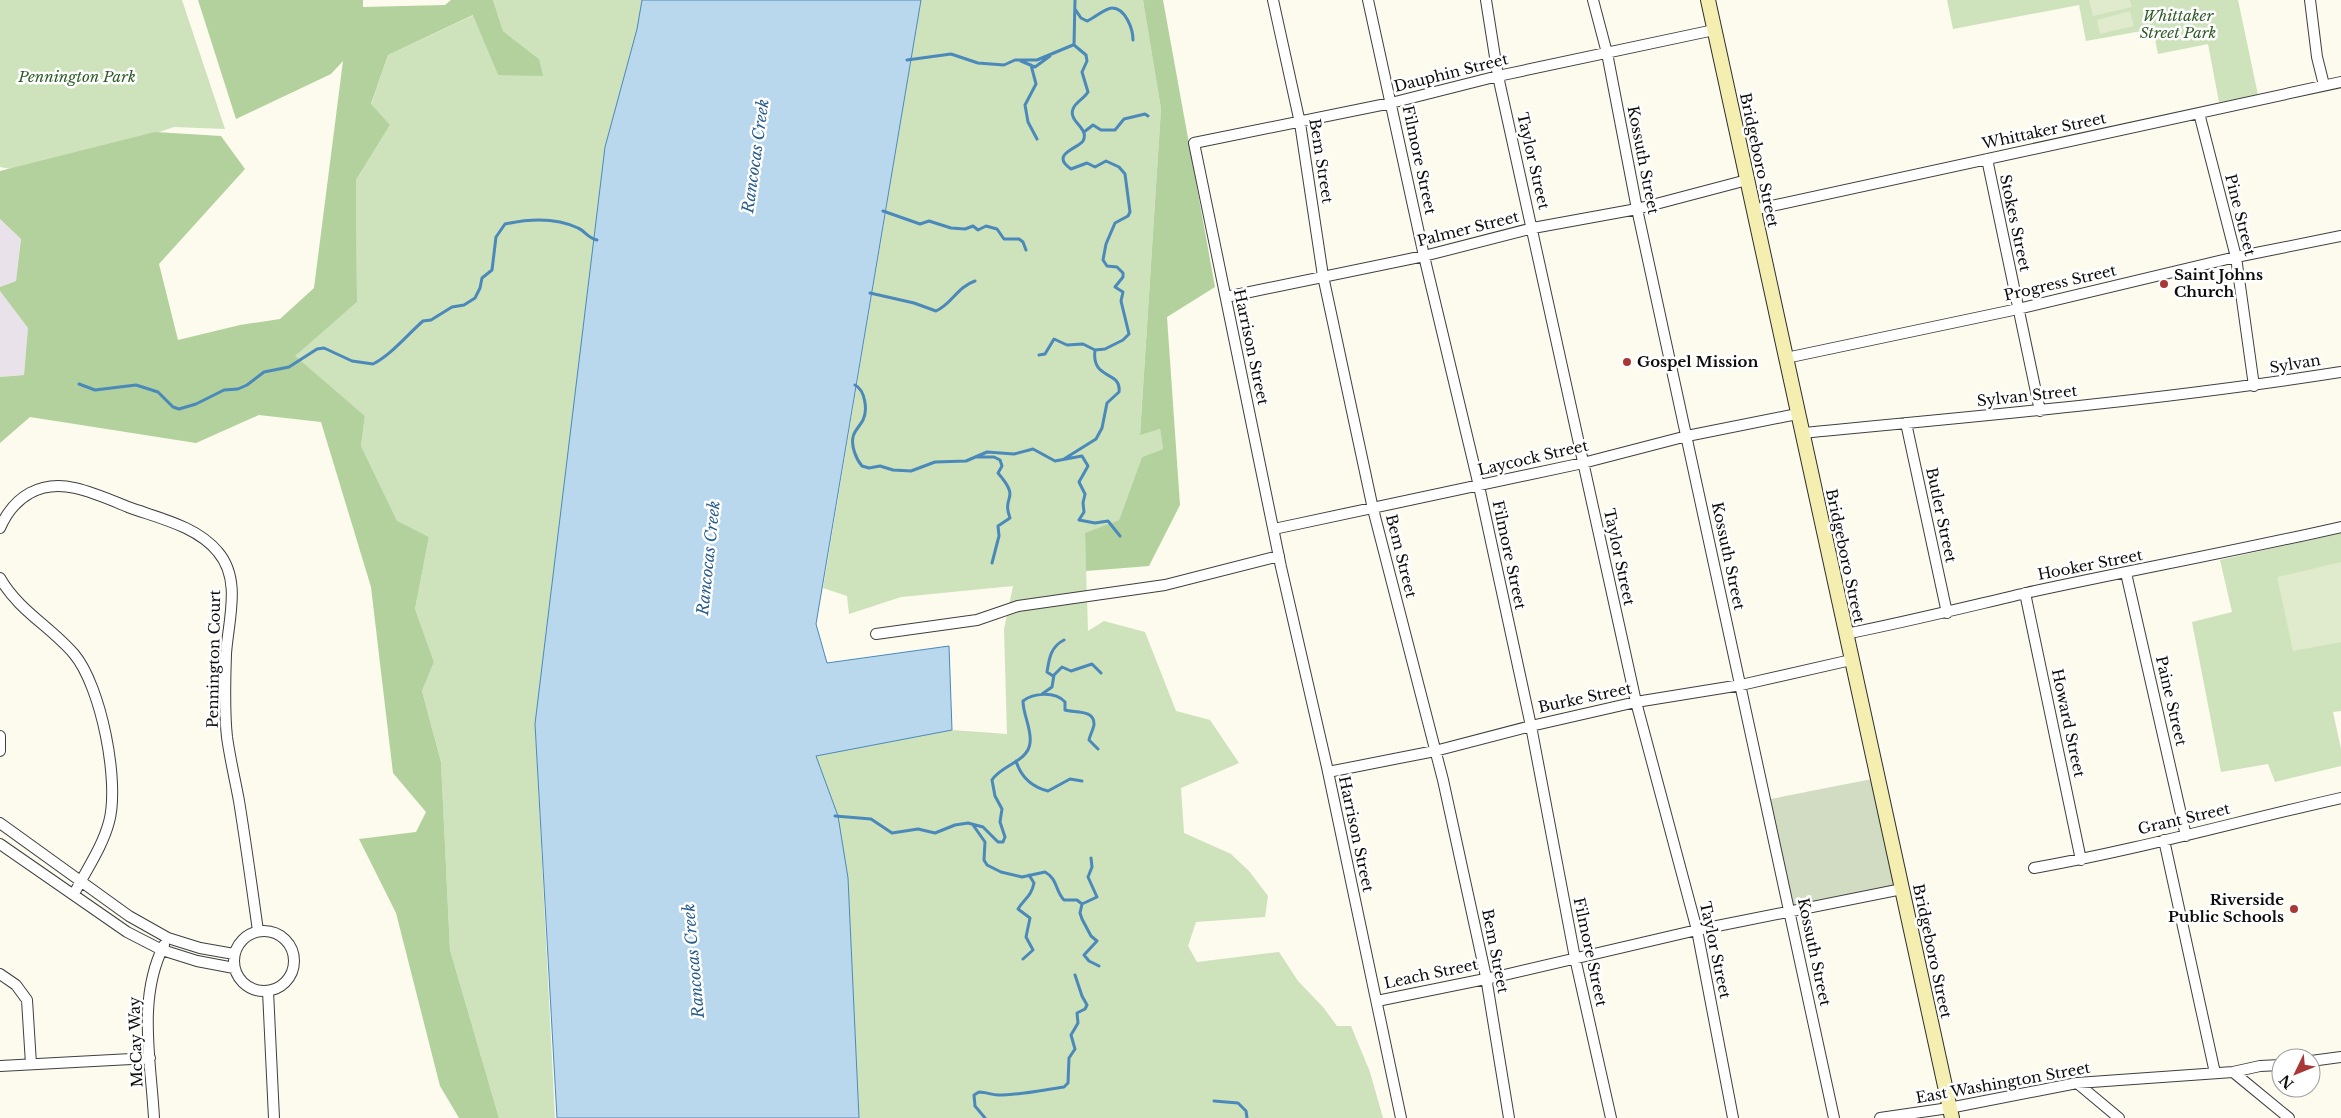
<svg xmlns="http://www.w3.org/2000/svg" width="2341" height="1118" font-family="'Libre Baskerville',serif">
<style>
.industrial{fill:#e9e2ea}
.green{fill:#cee2bc}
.forest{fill:#b2d19d}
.cemetery{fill:#d2dcc2}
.pitch{fill:#dfebcc}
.water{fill:#b9d8ed;stroke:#4a89ba}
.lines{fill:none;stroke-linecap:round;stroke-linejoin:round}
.stream{stroke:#4a89ba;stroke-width:3}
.minor-casing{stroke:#3f3f3f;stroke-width:12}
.secondary-casing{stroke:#2e2e2e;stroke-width:16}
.minor{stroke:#fff;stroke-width:10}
.secondary{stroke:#f4efb1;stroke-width:14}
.poi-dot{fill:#a93738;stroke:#fff;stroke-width:2}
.labels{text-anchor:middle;stroke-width:5;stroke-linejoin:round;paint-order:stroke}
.park-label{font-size:15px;font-style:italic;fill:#2e5b26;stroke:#fff}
.street-label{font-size:15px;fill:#0c0c0c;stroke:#fff}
.poi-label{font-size:15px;font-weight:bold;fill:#0c0c0c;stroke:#fff;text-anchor:start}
.water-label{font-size:16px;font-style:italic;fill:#275c8d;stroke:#fff}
</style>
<rect width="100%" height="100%" fill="#fdfaee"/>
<path class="industrial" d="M 0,219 L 21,239 L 16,281 L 0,287 Z
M 0,291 L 28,328 L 24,375 L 0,377 Z"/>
<path class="green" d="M 0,0 L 182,0 L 225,129 L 174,127 L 112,148 L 22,171 L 0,167 Z
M 493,0 L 642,0 L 535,724 L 555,1118 L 499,1118 L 450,950 L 441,762 L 422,691 L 434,662 L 415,609 L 429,537 L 397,522 L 361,446 L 365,416 L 294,356 L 357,302 L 356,180 L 390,125 L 371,105 L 388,55 L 474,15 L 498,75 L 539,59 L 503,31 Z
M 921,0 L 1143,0 L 1161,109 L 1140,434 L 1160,429 L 1163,449 L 1142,457 L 1119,520 L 1085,534 L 1088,631 L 1104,621 L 1145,632 L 1176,711 L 1210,720 L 1239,763 L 1181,788 L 1184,833 L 1231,854 L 1249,871 L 1268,896 L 1265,917 L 1196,922 L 1188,946 L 1197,962 L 1279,952 L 1298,981 L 1323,1007 L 1337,1026 L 1351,1026 L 1370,1072 L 1383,1118 L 859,1118 L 848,878 L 816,756 L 952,730 L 1007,734 L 1004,629 L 1013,586 L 901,597 L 849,614 L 847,596 L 823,588 Z
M 1947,0 L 2238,0 L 2258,95 L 2219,102 L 2208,44 L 2158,54 L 2153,29 L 2086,41 L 2079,5 L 1953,29 Z
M 2341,533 L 2341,711 L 2333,712 L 2341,749 L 2341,766 L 2275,782 L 2268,764 L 2221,772 L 2192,622 L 2232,612 L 2220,560 Z"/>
<path class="forest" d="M 198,0 L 363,0 L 363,7 L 445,5 L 451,0 L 493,0 L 503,31 L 539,59 L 543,76 L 498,75 L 473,15 L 388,55 L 371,104 L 390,125 L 356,180 L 357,302 L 295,356 L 365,416 L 361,446 L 397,521 L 429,537 L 415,609 L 434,662 L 422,691 L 441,762 L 450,950 L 499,1118 L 459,1118 L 440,1086 L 396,913 L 359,839 L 416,832 L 426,812 L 393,773 L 371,587 L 321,422 L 259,415 L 196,443 L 30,417 L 0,443 L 0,377 L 24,375 L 28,328 L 0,291 L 0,287 L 16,281 L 21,239 L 0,219 L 0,171 L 155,132 L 221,136 L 245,169 L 159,264 L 178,340 L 240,325 L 280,319 L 314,288 L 343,61 L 331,74 L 236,119 Z
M 1143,0 L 1163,0 L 1215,287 L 1167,317 L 1180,505 L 1149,566 L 1086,571 L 1085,533 L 1119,520 L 1142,457 L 1163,449 L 1160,429 L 1140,435 L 1161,109 Z"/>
<path class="cemetery" d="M 1877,778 L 1902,889 L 1790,910 L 1766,800 Z"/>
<path class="pitch" d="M 2089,0 L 2130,0 L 2132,7 L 2093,16 Z
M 2130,11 L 2134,26 L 2100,34 L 2097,20 Z
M 2341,562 L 2341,642 L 2293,651 L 2277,577 Z"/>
<path class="water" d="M 642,0 L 921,0 L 816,624 L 827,663 L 949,646 L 952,730 L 816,756 L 838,816 L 848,878 L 859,1118 L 557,1118 L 535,724 L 605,147 L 637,29 Z"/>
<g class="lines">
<path class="stream" d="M 1075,9 L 1081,18 L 1087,21 C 1095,18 1105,8 1112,8 C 1126,8 1133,30 1133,40
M 1074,45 L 1075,0
M 907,60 L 951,54 L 978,63 L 1004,65 L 1015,60 L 1037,60 L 1073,45
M 1021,61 L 1035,67 L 1050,56
M 1031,65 L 1036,84 L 1025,105 L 1028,122 L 1037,139
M 1084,132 L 1093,125 L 1101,130 L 1115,130 L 1124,119 L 1145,114 L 1148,116
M 883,211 L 920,224 L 929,221 L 951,228 L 965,229 L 973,226 L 978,230 L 986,226 L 997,229 L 1004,239 L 1019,239 L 1023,242 L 1026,250
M 870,293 L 914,303 L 936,311 C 952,304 957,287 975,281
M 1039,355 L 1045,354 L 1054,339 L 1067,345 L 1083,344 L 1095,350 L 1105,349 L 1123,340 L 1129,334 L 1121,301 L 1123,292 L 1115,287 L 1123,277 L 1123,273 L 1117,267 L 1107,266 L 1103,260 L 1106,244 L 1115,223 L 1128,216 L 1130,212 L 1125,174 L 1119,167 L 1106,161 L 1095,167 L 1087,163 L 1071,169 C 1049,154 1079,148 1083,141 C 1090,128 1068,122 1073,109 C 1075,102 1084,99 1088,92 L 1082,72 L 1087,61 L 1086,55 L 1074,45
M 79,384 L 95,390 L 136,385 L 158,392 L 173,407 L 179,409 L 196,404 L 224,390 L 238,389 L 247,385 L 264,372 L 289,367 L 317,349 L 324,348 L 352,361 L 373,364 C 391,355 408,334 423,321 L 431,320 L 452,307 L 464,305 L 475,298 L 480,288 L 482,278 L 492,270 L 496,237 L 505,224 C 528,219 555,217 578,228 C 585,231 588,238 597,240
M 855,385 C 865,390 868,410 863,420 C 860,426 854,431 853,437 C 851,446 856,459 862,466 L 869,468 L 880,466 L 893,470 L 911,471 L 935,462 L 966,461 L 987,452 L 1014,454 L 1033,449 L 1055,461 L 1082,456 L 1088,466 L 1079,482 L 1085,494 L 1083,503 L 1084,512 L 1079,520 L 1095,523 L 1108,521 L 1120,536
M 977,457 L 994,457 L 1000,460 L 1002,466 L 998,473 C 1022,501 1001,494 1010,518 L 998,526 L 999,536 L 992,563
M 1064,459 L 1096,439 L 1102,428 L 1107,403 L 1119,392 C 1122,370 1091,381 1095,350
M 1053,676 L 1047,672 C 1049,660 1050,647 1064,640
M 1042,694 L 1052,687 L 1054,675 L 1062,667 L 1071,671 L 1092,664 L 1101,673
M 1016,761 C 1021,777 1032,787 1048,791 L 1070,779 L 1082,781
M 835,816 L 871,819 L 892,833 L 918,829 L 935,833 L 955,825 L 968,823 L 983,827 L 998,842 L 1003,842 L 1005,837 L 1000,822 L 1002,809 L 995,796 L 992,780 C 1001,765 1028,762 1030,743 C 1032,729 1023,715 1023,701 C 1033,693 1055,691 1065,702 L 1065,710 C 1075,713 1095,709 1094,725 C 1093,730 1090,735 1089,740 L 1098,749
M 973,825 L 985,842 L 984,860 L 987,865 L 1001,872 L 1022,877 L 1045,872 C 1058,879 1055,891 1064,900 L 1077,900 L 1082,904
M 1091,858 L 1092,867 L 1088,877 L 1097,897 L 1082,904 L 1080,913 L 1082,919 L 1091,936 L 1097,941 L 1084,955 L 1089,961 L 1099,966
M 1023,959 L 1033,950 L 1026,937 L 1030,918 L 1018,909 C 1025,898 1031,897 1034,883 L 1029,875
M 1214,1101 L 1238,1103 L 1246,1111 L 1247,1118
M 985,1118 L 975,1106 L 974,1095 L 979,1092 C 986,1092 992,1095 998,1095 C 1021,1095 1042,1090 1064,1087 L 1068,1083 L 1069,1058 L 1075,1049 L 1071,1035 L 1078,1023 L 1077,1013 L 1085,1009 L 1087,1005 L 1082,996 L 1075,975"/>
<defs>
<path id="minor" d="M 1273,0 L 1300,123 L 1323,276 L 1373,509 L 1443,780 L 1486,977 L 1509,1118
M 1368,0 L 1424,256 L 1479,486 L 1531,726 L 1575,958 L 1611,1118
M 1486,0 L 1498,76 L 1636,702 L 1697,930 L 1733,1118
M 1593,0 L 1607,53 L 1637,209 L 1834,1118
M 2310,0 L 2317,57 L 2324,85
M 2199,113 L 2236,257 L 2254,386
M 1987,159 L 2040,411
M 1753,210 L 2341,82
M 1226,297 L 1424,256 L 1533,228 L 1637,209 L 1747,180
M 1786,358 L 2018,309 L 2236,257 L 2341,236
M 1906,423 L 1947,613
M 1802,433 C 1982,416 2162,400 2341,372
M 0,528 C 14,496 41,480 75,488 C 93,492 111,500 128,507 C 158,518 197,526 218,552 C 242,580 228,621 226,654 C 225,682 224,710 227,737 C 230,759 235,779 239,801 C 246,844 252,888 258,931
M 1274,529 L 1583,463 L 1687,436 L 1797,414
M 2126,573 L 2186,836
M 0,578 C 18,610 51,627 74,654 C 101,686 120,782 109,822 C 102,848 86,870 74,894
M 2025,593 L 2081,860
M 876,634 L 977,620 L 1018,606 L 1165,585 L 1279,556
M 1845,634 C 1906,622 1966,607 2026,593 C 2131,570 2236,551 2341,527
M 0,736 L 0,751
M 1328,772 L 1435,751 L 1531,726 L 1636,702 L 1741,685 L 1851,660
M 0,823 L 129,916 L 168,938 L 200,948 L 234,954
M 2164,840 L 2215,1073
M 0,844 L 127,932 L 162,950 L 197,961 L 234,968
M 2034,868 C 2137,850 2239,821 2341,798
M234 961a30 30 0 1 1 60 0a30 30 0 1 1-60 0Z
M 0,974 L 16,985 L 27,1000 L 31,1064
M 268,991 L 274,1118
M 1377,1001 L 1500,976 L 1697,930 L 1902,889
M 2311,1061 L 2341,1057
M 0,1066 L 150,1058
M 2233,1072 L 2289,1118
M 2077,1083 L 2119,1118
M 154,1118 C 151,1061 137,998 164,945
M 1401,1118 L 1327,767 L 1281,567 L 1194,143 L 1391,103 L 1498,76 L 1714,30
M 1880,1118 L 1949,1108 L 2077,1083 L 2233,1072 L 2260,1066 L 2281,1065"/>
<path id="secondary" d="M 1708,0 L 1952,1118"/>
</defs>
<use href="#minor" class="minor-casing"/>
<use href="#secondary" class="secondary-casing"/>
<use href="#minor" class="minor"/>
<use href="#secondary" class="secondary"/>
</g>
<g class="poi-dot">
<circle cx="2164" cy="284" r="5"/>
<circle cx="1627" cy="362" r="5"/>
<circle cx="2294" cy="909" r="5"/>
</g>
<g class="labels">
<g class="park-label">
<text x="2178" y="21">Whittaker<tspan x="2178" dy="17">Street Park</tspan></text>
<text x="77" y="82">Pennington Park</text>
</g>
<g class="street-label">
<text transform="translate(1451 73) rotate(-14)" y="5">Dauphin Street</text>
<text transform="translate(2044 131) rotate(-12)" y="5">Whittaker Street</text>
<text transform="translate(1419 160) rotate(78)" y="5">Filmore Street</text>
<text transform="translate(1643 160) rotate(79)" y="5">Kossuth Street</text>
<text transform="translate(1759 160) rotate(78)" y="5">Bridgeboro Street</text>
<text transform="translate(1321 161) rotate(81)" y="5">Bem Street</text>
<text transform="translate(1533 161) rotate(77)" y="5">Taylor Street</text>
<text transform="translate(2240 215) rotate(76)" y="5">Pine Street</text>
<text transform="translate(2015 223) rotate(78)" y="5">Stokes Street</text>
<text transform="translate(1468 229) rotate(-14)" y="5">Palmer Street</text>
<text transform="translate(2060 283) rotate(-13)" y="5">Progress Street</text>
<text transform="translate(1251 347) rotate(78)" y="5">Harrison Street</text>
<text transform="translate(2295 364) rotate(-9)" y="5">Sylvan</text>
<text transform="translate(2027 396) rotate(-6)" y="5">Sylvan Street</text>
<text transform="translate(1533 458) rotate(-13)" y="5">Laycock Street</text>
<text transform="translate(1941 515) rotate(78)" y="5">Butler Street</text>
<text transform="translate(1509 555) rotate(78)" y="5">Filmore Street</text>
<text transform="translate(1401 556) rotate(76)" y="5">Bem Street</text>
<text transform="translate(1728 556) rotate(78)" y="5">Kossuth Street</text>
<text transform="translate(1845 556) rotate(78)" y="5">Bridgeboro Street</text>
<text transform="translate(1619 557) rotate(78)" y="5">Taylor Street</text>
<text transform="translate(2090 565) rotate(-11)" y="5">Hooker Street</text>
<text transform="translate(214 659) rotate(-89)" y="5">Pennington Court</text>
<text transform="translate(1585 698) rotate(-12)" y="5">Burke Street</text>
<text transform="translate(2171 701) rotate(77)" y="5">Paine Street</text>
<text transform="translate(2068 723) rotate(78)" y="5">Howard Street</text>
<text transform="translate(2184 819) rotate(-13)" y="5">Grant Street</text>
<text transform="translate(1356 834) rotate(78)" y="5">Harrison Street</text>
<text transform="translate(1715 950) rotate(78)" y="5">Taylor Street</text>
<text transform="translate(1495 951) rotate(79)" y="5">Bem Street</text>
<text transform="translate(1932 951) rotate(78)" y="5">Bridgeboro Street</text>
<text transform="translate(1590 952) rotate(78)" y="5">Filmore Street</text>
<text transform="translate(1814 952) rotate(78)" y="5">Kossuth Street</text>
<text transform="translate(1431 974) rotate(-12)" y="5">Leach Street</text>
<text transform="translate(136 1042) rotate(-92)" y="5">McCay Way</text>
<text transform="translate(2003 1083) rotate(-10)" y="5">East Washington Street</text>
</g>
<g class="poi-label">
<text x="2174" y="280">Saint Johns<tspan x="2174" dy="17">Church</tspan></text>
<text x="1637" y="367">Gospel Mission</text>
<text x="2284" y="905" text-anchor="end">Riverside<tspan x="2284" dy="17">Public Schools</tspan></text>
</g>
<g class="water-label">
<text transform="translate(755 156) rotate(-82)" y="6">Rancocas Creek</text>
<text transform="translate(708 558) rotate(-84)" y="6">Rancocas Creek</text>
<text transform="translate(693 961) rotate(-95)" y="6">Rancocas Creek</text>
</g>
</g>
<g transform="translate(2296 1073) rotate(227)"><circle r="24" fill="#ffffff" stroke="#9e9e9e"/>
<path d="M0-4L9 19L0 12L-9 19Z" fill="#a93738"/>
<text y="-8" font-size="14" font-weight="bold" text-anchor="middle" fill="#0c0c0c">N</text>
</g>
</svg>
